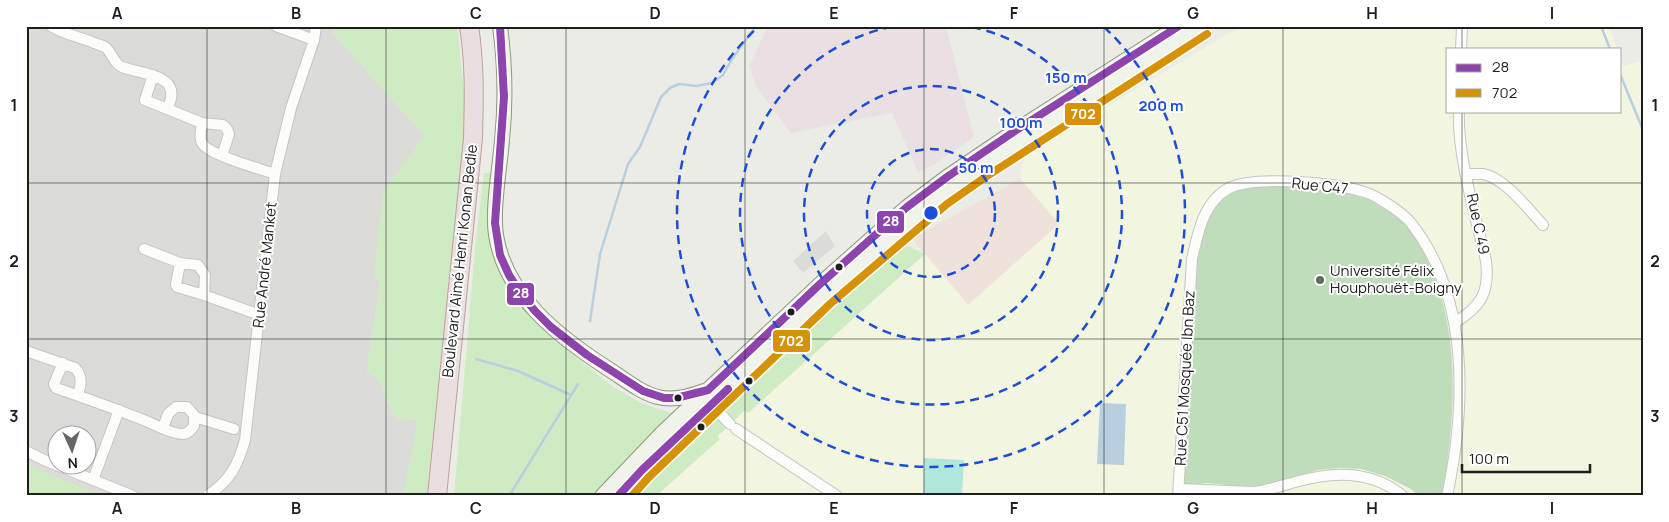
<svg xmlns="http://www.w3.org/2000/svg" width="1669" height="522" font-family="Manrope,sans-serif">
<style>
.residential{fill:#dbdbd8;fill-rule:evenodd}
.commercial{fill:#efe2db}
.industrial{fill:#eadfe3}
.education{fill:#f2f6e0}
.grass{fill:#cfebc3}
.forest{fill:#bfddbb}
.pitch{fill:#b0e6dc}
.water{fill:#b8cfe0}
.lines{fill:none;stroke-linecap:round;stroke-linejoin:round}
.stream{stroke:#b8cfe0;stroke-width:2.5}
.street-casing{stroke:#c5c5c2;stroke-width:12}
.secondary-casing{stroke:#8f977e;stroke-width:16}
.highway-casing{stroke:#c39d9e;stroke-width:20}
.street{stroke:#fcfcfb;stroke-width:10}
.secondary{stroke:#f0f3e9;stroke-width:14}
.highway{stroke:#e9dfde;stroke-width:18}
.bus-1-casing{stroke:#fff;stroke-width:11}
.bus-2-casing{stroke:#fff;stroke-width:11}
.bus-1{stroke:#8e44ad;stroke-width:8}
.bus-2{stroke:#d69204;stroke-width:8}
.grid{fill:none;stroke:#1e1e1e;stroke-width:1;stroke-opacity:0.55}
.ring{fill:none;stroke:#1d4ed8;stroke-width:2.5;stroke-dasharray:9 6}
.bus-dot{fill:#1e1e1e;stroke:#fff;stroke-width:2}
.poi-dot{fill:#666664;stroke:#fff;stroke-width:2}
.labels{text-anchor:middle;stroke-width:4;stroke-linejoin:round;paint-order:stroke}
.street-label{font-size:15px;fill:#1e1e1e;stroke:#fff}
.poi-label{font-size:15px;fill:#1e1e1e;stroke:#fff;text-anchor:start}
.centre{fill:#1d4ed8;stroke:#fff;stroke-width:2.5}
.ring-label{font-size:15px;text-anchor:middle;font-weight:bold;fill:#1d4ed8;stroke:#fff;stroke-width:4;stroke-linejoin:round;paint-order:stroke}
.line-badge{stroke:#fff;stroke-width:2}
.badge-label{font-size:14px;text-anchor:middle;font-weight:bold;fill:#fff}
.neatline{fill:none;stroke:#1e1e1e;stroke-width:2}
.grid-label{font-size:16px;text-anchor:middle;font-weight:bold;fill:#1e1e1e}
</style>
<rect width="100%" height="100%" fill="#ecece6"/>
<path class="residential" d="M 26,26 L 332,26 L 332,32 L 425,136 L 383,193 L 375,277 L 381,278 L 367,371 L 378,379 L 395,418 L 419,420 L 403,496 L 26,496 ZM 58,434 L 88,434 L 88,464 L 58,464 Z
M 826,231 L 835,246 L 803,273 L 793,261 Z"/>
<path class="commercial" d="M 1020,178 L 1060,224 L 968,305 L 912,239 Z"/>
<path class="industrial" d="M 768,26 L 946,26 L 974,137 L 932,166 L 918,172 L 892,113 L 791,133 L 757,88 L 749,66 Z"/>
<path class="education" d="M 1241,26 L 1609,26 L 1617,49 L 1448,49 L 1448,111 L 1620,111 L 1620,59 L 1623,66 L 1643,61 L 1643,496 L 656,496 L 719,439 L 717,436 L 745,410 L 748,413 L 925,254 L 968,305 L 1059,224 L 1020,178 L 1024,156 Z"/>
<path class="grass" d="M 332,26 L 456,26 L 458,31 L 464,95 L 464,135 L 462,174 L 427,496 L 403,496 L 418,420 L 395,418 L 378,379 L 367,371 L 381,279 L 374,276 L 383,192 L 425,136 L 332,32 Z
M 484,173 L 493,173 L 491,228 L 530,313 L 551,337 L 612,386 L 639,402 L 655,408 L 669,412 L 685,411 L 889,237 L 925,254 L 748,413 L 745,410 L 718,436 L 720,439 L 656,496 L 454,496 L 475,249 Z
M 26,462 L 39,470 L 103,496 L 26,496 Z"/>
<path class="forest" d="M 1267,186 C 1297,188 1336,187 1365,197 C 1371,200 1376,204 1381,207 C 1408,223 1417,235 1429,264 C 1462,337 1455,418 1442,496 L 1419,496 L 1411,489 L 1385,476 L 1361,469 L 1340,468 L 1318,470 L 1254,488 L 1207,483 L 1183,486 L 1196,258 C 1203,229 1213,194 1247,188 C 1253,187 1260,187 1267,186 Z"/>
<path class="pitch" d="M 924,458 L 964,460 L 962,496 L 923,496 Z"/>
<path class="water" d="M 1100,403 L 1126,404 L 1124,465 L 1097,464 Z"/>
<g class="lines">
<path class="stream" d="M 1601,26 L 1610,49
M 1620,74 L 1643,130
M 590,321 L 600,254 L 628,164 L 640,147 L 661,97 L 670,88 L 679,84 L 696,86 L 712,83 L 723,75 L 732,59 L 756,26
M 476,359 L 518,371 L 571,395
M 509,496 L 578,384"/>
<defs>
<path id="street" d="M 51,26 C 63,34 80,37 94,43 C 97,44 102,45 105,47 C 112,52 114,64 122,67 C 144,75 185,74 167,109
M 276,26 L 314,40
M 1461,49 L 1462,26
M 153,75 L 145,100 L 202,123 L 223,125 L 227,129 L 229,134 L 222,156
M 202,123 C 201,128 199,138 202,143 C 208,155 261,169 275,174
M 1467,174 C 1472,174 1478,174 1483,174 C 1505,178 1528,209 1543,225
M 144,249 L 180,263 L 198,265 L 205,275 L 204,295
M 180,263 L 176,285 L 177,287 L 204,295 L 260,315
M 1454,323 C 1481,307 1490,292 1486,261 C 1476,216 1457,156 1459,111
M 26,351 L 75,368 C 83,376 81,385 78,395
M 63,363 L 54,384 L 56,388 C 85,398 113,408 141,419 C 152,423 171,434 182,434 C 188,434 191,430 194,426 L 194,415 L 187,407 L 176,407 L 168,414 L 163,428
M 711,404 L 730,424
M 195,417 L 234,429
M 736,429 L 837,496
M 26,451 L 44,460 L 133,496
M 93,480 L 119,410
M 1179,489 L 1254,492 C 1269,490 1284,485 1299,481 C 1335,471 1373,471 1403,496
M 207,496 C 230,481 238,465 245,440 L 275,174 L 291,108 L 314,40 L 316,26
M 1178,496 L 1192,259 C 1198,233 1203,202 1229,188 C 1256,175 1336,183 1364,192 C 1376,195 1403,213 1411,223 C 1470,298 1466,407 1447,496"/>
<path id="secondary" d="M 500,26 C 505,64 506,102 502,140 C 500,167 492,209 496,235 C 505,295 559,337 607,368 C 644,392 658,409 704,391
M 602,496 L 662,433 L 819,285 L 907,207 L 947,177 L 1015,131 L 1179,26
M 618,496 L 642,470 L 823,297 L 941,196 L 981,168 L 1202,26"/>
<path id="highway" d="M 437,496 L 473,138 C 474,100 475,64 469,26"/>
</defs>
<use href="#street" class="street-casing"/>
<use href="#secondary" class="secondary-casing"/>
<use href="#highway" class="highway-casing"/>
<use href="#street" class="street"/>
<use href="#secondary" class="secondary"/>
<use href="#highway" class="highway"/>
<defs>
<path id="bus-1" d="M 500,26 L 504,97 L 495,223 L 500,255 L 509,275 L 521,294 L 535,311 L 551,327 L 587,355 L 643,391 L 664,398 L 676,398 L 708,390 L 819,285 L 907,207 L 947,177 L 1015,131 L 1179,26
M 618,496 L 642,470 L 728,389"/>
<path id="bus-2" d="M 632,496 L 649,477 L 830,304 L 947,204 L 987,176 L 1207,34"/>
</defs>
<use href="#bus-1" class="bus-1-casing"/>
<use href="#bus-2" class="bus-2-casing"/>
<use href="#bus-1" class="bus-1"/>
<use href="#bus-2" class="bus-2"/>
</g>
<path class="grid" d="M 207,26 L 207,496M 386,26 L 386,496M 566,26 L 566,496M 745,26 L 745,496M 924,26 L 924,496M 1104,26 L 1104,496M 1283,26 L 1283,496M 1462,26 L 1462,49M 1462,111 L 1462,496M 26,183 L 1643,183M 26,339 L 1643,339"/>
<g class="ring">
<circle cx="931" cy="213" r="64"/>
<circle cx="931" cy="213" r="127"/>
<path d="M972 27A191 191 0 1 1 890 27"/>
<path d="M1104 27A254 254 0 1 1 758 27"/>
</g>
<g class="bus-dot">
<circle cx="839" cy="267" r="4.5"/>
<circle cx="791" cy="312" r="4.5"/>
<circle cx="749" cy="381" r="4.5"/>
<circle cx="678" cy="398" r="4.5"/>
<circle cx="701" cy="427" r="4.5"/>
</g>
<circle class="poi-dot" cx="1320" cy="280" r="5"/>
<g class="labels">
<g class="street-label">
<text transform="translate(1320 186) rotate(6)" y="5">Rue C47</text>
<text transform="translate(1478 224) rotate(78)" y="5">Rue C 49</text>
<text transform="translate(460 261) rotate(-84)" y="5">Boulevard Aimé Henri Konan Bedie</text>
<text transform="translate(265 265) rotate(-84)" y="5">Rue André Manket</text>
<text transform="translate(1185 378) rotate(-87)" y="5">Rue C51 Mosquée Ibn Baz</text>
</g>
<g class="poi-label">
<text x="1330" y="276">Université Félix<tspan x="1330" dy="17">Houphouët-Boigny</tspan></text>
</g>
</g>
<circle cx="931" cy="213" r="8" class="centre"/>
<g class="ring-label">
<text x="1066" y="83">150 m</text>
<text x="1161" y="111">200 m</text>
<text x="1021" y="128">100 m</text>
<text x="976" y="173">50 m</text>
</g>
<g class="line-badge">
<rect x="1064" y="102" width="38" height="24" rx="5" fill="#d69204"/>
<rect x="876" y="210" width="29" height="24" rx="5" fill="#8e44ad"/>
<rect x="506" y="282" width="29" height="24" rx="5" fill="#8e44ad"/>
<rect x="772" y="329" width="39" height="24" rx="5" fill="#d69204"/>
</g>
<g class="badge-label">
<text x="1083" y="119">702</text>
<text x="891" y="226">28</text>
<text x="521" y="298">28</text>
<text x="791" y="346">702</text>
</g>
<rect width="1669" height="522" fill="none" stroke="#ffffff" stroke-width="55"/>
<rect x="1446" y="48" width="175" height="65" fill="#ffffff" stroke="#a5a5a5"/>
<rect x="1456" y="64" width="25" height="8" fill="#8e44ad" stroke="#a5a5a5"/>
<text x="1492" y="72" font-size="15" fill="#1e1e1e">28</text>
<rect x="1456" y="89" width="25" height="8" fill="#d69204" stroke="#a5a5a5"/>
<text x="1492" y="98" font-size="15" fill="#1e1e1e">702</text>
<g transform="translate(72 450) rotate(177)"><circle r="24" fill="#ffffff" stroke="#a5a5a5"/>
<path d="M0-4L9 19L0 12L-9 19Z" fill="#666664"/>
<text y="-8" font-size="14" font-weight="bold" text-anchor="middle" fill="#1e1e1e">N</text>
</g>
<path d="M1462 464v8h128v-8" fill="none" stroke="#1e1e1e" stroke-width="2.5"/>
<text x="1469" y="464" font-size="15" fill="#1e1e1e" stroke="#ffffff" stroke-width="4" paint-order="stroke">100 m</text>
<rect x="28" y="28" width="1614" height="466" class="neatline"/>
<g class="grid-label">
<text x="117" y="19">A</text>
<text x="296" y="19">B</text>
<text x="476" y="19">C</text>
<text x="655" y="19">D</text>
<text x="834" y="19">E</text>
<text x="1014" y="19">F</text>
<text x="1193" y="19">G</text>
<text x="1372" y="19">H</text>
<text x="1552" y="19">I</text>
<text x="14" y="111">1</text>
<text x="1655" y="111">1</text>
<text x="14" y="267">2</text>
<text x="1655" y="267">2</text>
<text x="14" y="422">3</text>
<text x="1655" y="422">3</text>
<text x="117" y="514">A</text>
<text x="296" y="514">B</text>
<text x="476" y="514">C</text>
<text x="655" y="514">D</text>
<text x="834" y="514">E</text>
<text x="1014" y="514">F</text>
<text x="1193" y="514">G</text>
<text x="1372" y="514">H</text>
<text x="1552" y="514">I</text>
</g>
</svg>
